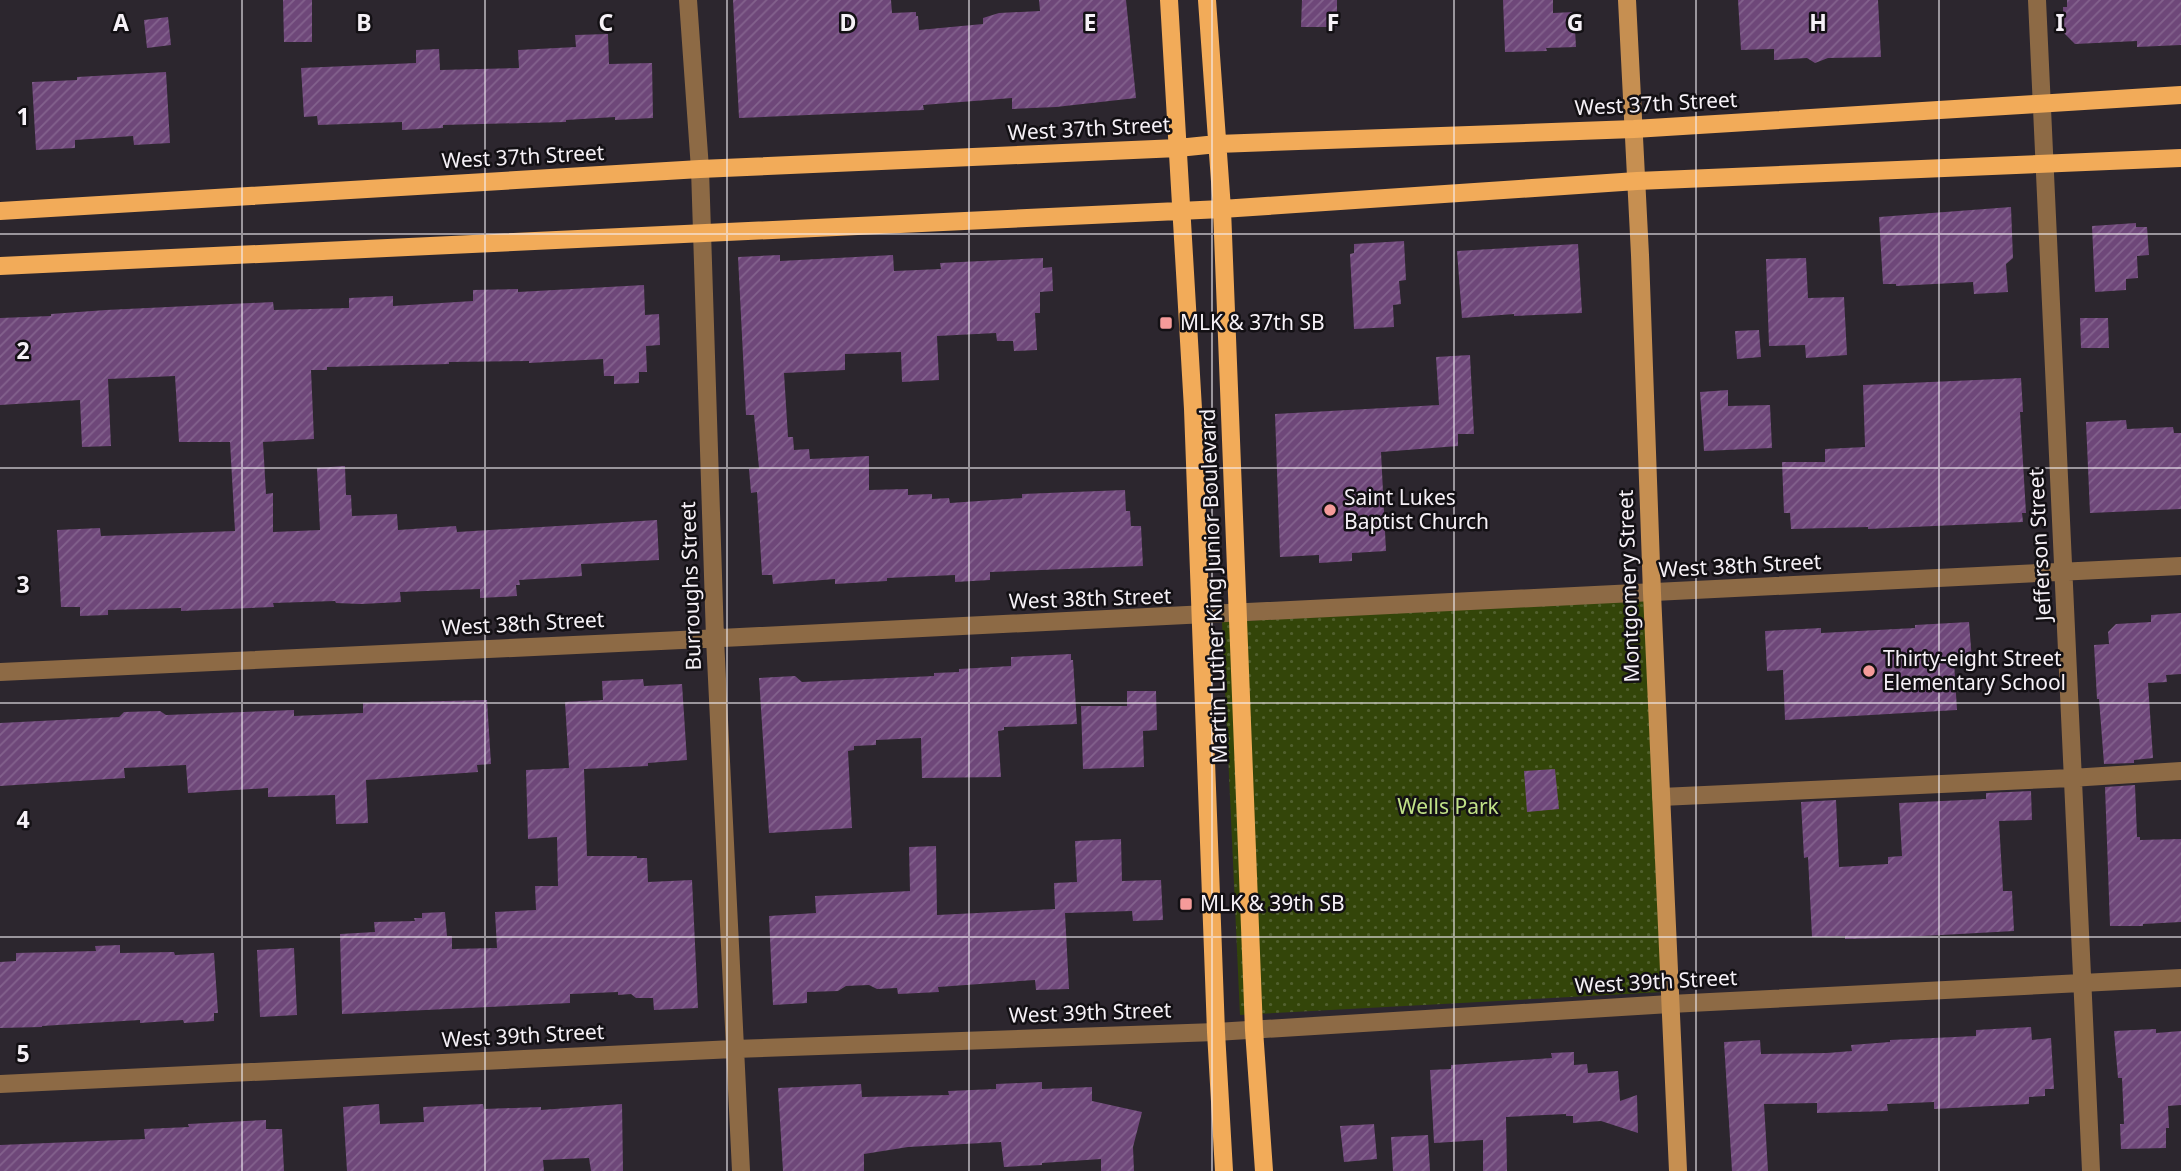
<svg xmlns="http://www.w3.org/2000/svg" width="2181" height="1171" font-family="'Noto Sans',sans-serif">
<style>
.park{fill:url(#park-dots)}
.building{fill:url(#building-hatch)}
.lines{fill:none;stroke-linecap:round;stroke-linejoin:round}
.minor{stroke:#8d6a45;stroke-width:18}
.secondary{stroke:#c68f51;stroke-width:18}
.primary{stroke:#f2ab59;stroke-width:18}
.grid{fill:none;stroke:#f6f1f7;stroke-width:2;stroke-opacity:0.55}
.poi-dot{fill:#f59b9a;stroke:#131014;stroke-width:2.5}
.labels{text-anchor:middle;stroke-width:5;stroke-linejoin:round;paint-order:stroke}
.street-label{font-size:21px;fill:#f6f1f7;stroke:#131014}
.poi-label{font-size:21px;fill:#f6f1f7;stroke:#131014;text-anchor:start}
.park-label{font-size:21px;fill:#c1e288;stroke:#131014}
.grid-label{font-size:23px;text-anchor:middle;font-weight:bold;fill:#f6f1f7;stroke:#131014;stroke-width:5;stroke-linejoin:round;paint-order:stroke}
</style>
<defs>
<pattern id="park-dots" width="8" height="8" patternUnits="userSpaceOnUse" patternTransform="scale(1.75)"><rect width="8" height="8" fill="#334509"/><path d="M2 2h.1M6 6h.1" fill="none" stroke="#51602e" stroke-width="1.8" stroke-linecap="round"/></pattern>
<pattern id="building-hatch" width="6" height="6" patternUnits="userSpaceOnUse" patternTransform="scale(1.75)"><rect width="6" height="6" fill="#6e4779"/><path d="M-1 1l2-2M0 6l6-6M5 7l2-2" fill="none" stroke="#83628d"/></pattern>
</defs>
<rect width="100%" height="100%" fill="#2c262e"/>
<path class="park" d="M 1644,601 L 1662,992 L 1240,1015 L 1222,622 Z"/>
<path class="building" d="M 283,0 L 312,0 L 312,42 L 284,42 Z
M 733,0 L 891,0 L 892,13 L 916,12 L 916,16 L 918,16 L 919,30 L 983,24 L 983,18 L 999,13 L 1040,11 L 1039,0 L 1126,0 L 1136,98 L 1056,107 L 1012,109 L 1012,98 L 923,105 L 924,110 L 739,118 Z
M 1302,0 L 1337,0 L 1337,27 L 1301,27 Z
M 1503,0 L 1553,0 L 1553,13 L 1574,12 L 1576,47 L 1546,48 L 1547,51 L 1505,52 Z
M 1738,0 L 1878,0 L 1881,57 L 1828,58 L 1815,63 L 1807,58 L 1774,60 L 1774,49 L 1741,50 Z
M 2067,0 L 2181,0 L 2181,45 L 2137,47 L 2137,41 L 2075,44 L 2064,33 L 2063,7 L 2067,7 Z
M 168,17 L 171,45 L 147,48 L 144,20 Z
M 608,34 L 609,64 L 652,63 L 653,118 L 615,120 L 615,117 L 566,120 L 566,122 L 443,125 L 443,128 L 402,130 L 402,122 L 318,125 L 317,116 L 304,117 L 301,68 L 416,63 L 416,50 L 439,49 L 440,70 L 519,68 L 518,50 L 576,47 L 575,35 Z
M 166,72 L 170,143 L 134,145 L 133,136 L 75,140 L 75,148 L 36,150 L 32,82 L 77,80 L 77,77 Z
M 2011,207 L 2013,258 L 2006,264 L 2008,292 L 1974,294 L 1973,282 L 1896,286 L 1896,284 L 1883,284 L 1879,217 Z
M 2136,223 L 2136,227 L 2147,227 L 2149,255 L 2137,256 L 2138,278 L 2126,279 L 2126,290 L 2095,292 L 2092,226 Z
M 1404,241 L 1406,280 L 1399,281 L 1401,304 L 1393,305 L 1394,327 L 1354,329 L 1350,254 L 1354,253 L 1354,244 Z
M 1578,244 L 1582,313 L 1514,316 L 1514,314 L 1462,318 L 1457,251 Z
M 780,255 L 780,261 L 893,255 L 894,271 L 941,269 L 940,263 L 1043,258 L 1043,268 L 1052,267 L 1053,291 L 1040,292 L 1040,313 L 1035,313 L 1037,350 L 1014,351 L 1013,341 L 997,341 L 996,333 L 937,336 L 939,380 L 902,382 L 901,352 L 845,354 L 845,370 L 784,373 L 788,437 L 793,437 L 794,450 L 809,449 L 810,459 L 869,456 L 869,490 L 908,489 L 908,495 L 932,494 L 932,499 L 949,498 L 950,503 L 1022,498 L 1022,494 L 1125,490 L 1126,511 L 1130,511 L 1131,526 L 1141,526 L 1143,566 L 990,572 L 990,580 L 955,582 L 955,575 L 887,578 L 887,581 L 835,584 L 835,579 L 773,584 L 772,575 L 762,575 L 757,492 L 751,493 L 749,469 L 759,468 L 754,415 L 746,415 L 738,257 Z
M 1806,258 L 1808,298 L 1844,297 L 1847,355 L 1806,358 L 1805,345 L 1769,346 L 1766,259 Z
M 644,285 L 645,315 L 659,314 L 660,345 L 646,346 L 647,372 L 639,372 L 639,383 L 614,384 L 614,376 L 604,376 L 603,359 L 529,363 L 529,361 L 449,362 L 449,364 L 327,367 L 327,370 L 311,370 L 314,439 L 263,442 L 266,494 L 273,493 L 273,532 L 320,530 L 317,468 L 345,466 L 346,495 L 351,495 L 352,516 L 397,514 L 398,530 L 456,526 L 457,532 L 657,520 L 659,560 L 581,564 L 582,576 L 519,580 L 520,585 L 516,585 L 517,596 L 480,598 L 480,589 L 400,592 L 401,602 L 361,604 L 336,603 L 335,601 L 273,603 L 274,607 L 181,611 L 181,608 L 108,610 L 108,615 L 80,616 L 80,607 L 61,607 L 57,530 L 100,528 L 101,536 L 235,531 L 230,442 L 179,442 L 175,376 L 108,379 L 111,446 L 82,447 L 80,400 L 0,405 L 0,318 L 51,316 L 51,314 L 106,310 L 273,302 L 274,310 L 349,308 L 349,298 L 393,296 L 393,306 L 473,301 L 473,290 L 518,289 L 518,292 Z
M 2080,318 L 2108,318 L 2109,348 L 2081,348 Z
M 1759,330 L 1761,357 L 1737,359 L 1735,331 Z
M 1470,355 L 1474,434 L 1458,434 L 1458,446 L 1381,452 L 1386,551 L 1352,553 L 1352,561 L 1319,563 L 1319,555 L 1280,557 L 1275,414 L 1439,405 L 1436,357 Z
M 2021,378 L 2023,412 L 2020,412 L 2026,513 L 2022,513 L 2023,522 L 1868,529 L 1868,527 L 1791,529 L 1790,513 L 1784,513 L 1782,462 L 1825,462 L 1825,449 L 1865,447 L 1863,385 Z
M 1728,390 L 1728,406 L 1770,405 L 1772,448 L 1704,451 L 1700,392 Z
M 2126,420 L 2127,429 L 2173,427 L 2174,433 L 2181,433 L 2181,509 L 2090,513 L 2086,422 Z
M 2181,613 L 2181,674 L 2166,675 L 2167,682 L 2148,683 L 2153,758 L 2134,760 L 2134,763 L 2104,764 L 2099,699 L 2097,699 L 2094,645 L 2109,644 L 2108,632 L 2116,624 L 2151,622 L 2151,615 Z
M 1969,622 L 1972,660 L 1954,662 L 1957,710 L 1785,720 L 1783,670 L 1767,671 L 1765,631 L 1821,628 L 1821,633 L 1915,628 L 1915,625 Z
M 1071,654 L 1071,660 L 1073,660 L 1077,724 L 1004,727 L 1004,730 L 998,731 L 1001,777 L 922,778 L 921,738 L 876,740 L 876,745 L 854,746 L 854,750 L 848,751 L 852,828 L 769,833 L 759,678 L 795,676 L 802,682 L 934,676 L 934,673 L 959,672 L 959,669 L 1011,666 L 1011,657 Z
M 643,679 L 644,686 L 682,684 L 687,760 L 648,763 L 648,766 L 584,769 L 587,856 L 637,856 L 637,858 L 647,858 L 648,882 L 692,880 L 698,1008 L 654,1010 L 653,998 L 636,998 L 631,994 L 618,995 L 618,992 L 570,994 L 570,1003 L 342,1014 L 340,934 L 375,932 L 374,922 L 415,921 L 414,918 L 422,918 L 422,913 L 445,912 L 447,936 L 452,936 L 452,949 L 497,948 L 495,912 L 536,910 L 535,886 L 558,886 L 557,837 L 528,839 L 526,770 L 569,768 L 565,702 L 603,700 L 602,681 Z
M 1127,691 L 1156,691 L 1157,730 L 1143,731 L 1144,767 L 1083,769 L 1081,706 L 1127,706 Z
M 487,700 L 491,764 L 477,765 L 478,772 L 366,780 L 368,823 L 336,824 L 335,795 L 268,797 L 268,788 L 188,793 L 186,765 L 124,768 L 125,778 L 0,786 L 0,723 L 119,717 L 124,712 L 160,711 L 166,715 L 294,710 L 294,716 L 363,713 L 363,703 Z
M 1555,769 L 1559,809 L 1527,812 L 1524,771 Z
M 2135,785 L 2137,837 L 2140,837 L 2140,840 L 2181,839 L 2181,922 L 2143,924 L 2143,926 L 2110,926 L 2105,787 Z
M 2031,791 L 2032,820 L 1999,821 L 2003,891 L 2012,891 L 2014,931 L 1887,938 L 1845,939 L 1845,936 L 1812,937 L 1808,857 L 1804,858 L 1801,802 L 1836,800 L 1839,867 L 1888,864 L 1888,857 L 1902,856 L 1899,803 L 1986,799 L 1986,793 Z
M 1121,839 L 1122,881 L 1161,880 L 1163,920 L 1133,921 L 1132,911 L 1065,913 L 1069,989 L 1036,990 L 1035,980 L 938,987 L 939,992 L 898,994 L 897,988 L 877,989 L 869,985 L 846,986 L 838,991 L 807,992 L 807,1003 L 773,1005 L 769,916 L 816,913 L 815,896 L 910,891 L 909,847 L 936,846 L 937,915 L 1055,909 L 1054,883 L 1077,882 L 1075,841 Z
M 120,945 L 120,953 L 174,952 L 175,955 L 214,953 L 218,1013 L 214,1013 L 214,1021 L 184,1023 L 183,1020 L 140,1023 L 140,1020 L 42,1026 L 42,1027 L 0,1028 L 0,962 L 16,961 L 16,953 L 96,951 L 95,946 Z
M 294,948 L 297,1015 L 260,1017 L 257,950 Z
M 2031,1027 L 2032,1040 L 2051,1038 L 2054,1089 L 2045,1089 L 2045,1096 L 2029,1097 L 2029,1104 L 1934,1109 L 1934,1102 L 1887,1104 L 1888,1111 L 1817,1113 L 1817,1103 L 1764,1104 L 1768,1171 L 1732,1171 L 1724,1042 L 1760,1040 L 1761,1054 L 1827,1053 L 1852,1051 L 1851,1045 L 1890,1042 L 1890,1040 L 1976,1036 L 1976,1030 Z
M 2156,1029 L 2156,1033 L 2181,1031 L 2181,1105 L 2168,1106 L 2169,1128 L 2166,1128 L 2166,1148 L 2121,1149 L 2120,1124 L 2124,1124 L 2122,1078 L 2118,1078 L 2114,1031 Z
M 1574,1052 L 1574,1065 L 1587,1064 L 1588,1073 L 1618,1071 L 1620,1101 L 1637,1095 L 1638,1133 L 1601,1121 L 1573,1123 L 1573,1116 L 1566,1116 L 1566,1114 L 1506,1117 L 1507,1171 L 1483,1171 L 1483,1140 L 1434,1143 L 1430,1070 L 1451,1069 L 1451,1065 L 1552,1058 L 1551,1053 Z
M 1042,1082 L 1042,1089 L 1092,1087 L 1092,1101 L 1142,1112 L 1133,1147 L 1134,1171 L 1101,1171 L 1101,1159 L 1042,1163 L 1042,1165 L 1004,1167 L 1001,1142 L 908,1147 L 864,1154 L 864,1171 L 783,1171 L 778,1088 L 861,1084 L 862,1097 L 949,1095 L 948,1091 L 996,1089 L 996,1084 Z
M 379,1104 L 380,1124 L 424,1122 L 423,1107 L 483,1104 L 484,1109 L 541,1107 L 541,1110 L 622,1104 L 623,1171 L 591,1171 L 589,1158 L 543,1160 L 544,1171 L 347,1171 L 343,1107 Z
M 266,1120 L 266,1129 L 282,1129 L 284,1171 L 0,1171 L 0,1145 L 145,1139 L 144,1129 L 189,1127 L 188,1124 Z
M 1374,1124 L 1377,1159 L 1344,1162 L 1340,1126 Z
M 1428,1135 L 1430,1171 L 1393,1171 L 1391,1137 Z"/>
<g class="lines">
<path class="minor" d="M 688,0 L 700,169 L 715,638 L 741,1171
M 2037,0 L 2091,1171
M 0,672 C 727,637 1454,606 2181,566
M 1661,797 L 2071,778 L 2181,771
M 0,1084 L 734,1049 L 1216,1032 L 1670,1004 L 2181,978"/>
<path class="secondary" d="M 1627,0 L 1640,255 L 1652,593 L 1678,1171"/>
<path class="primary" d="M 1169,0 L 1193,409 L 1216,1032 L 1224,1171
M 1207,0 L 1222,209 L 1254,1030 L 1264,1171
M 0,211 L 700,169 L 1178,148 L 1217,144 L 1634,129 L 2181,95
M 0,266 L 1222,209 L 1637,181 L 2181,158"/>
</g>
<path class="grid" d="M 242,0 L 242,1171M 485,0 L 485,1171M 727,0 L 727,1171M 969,0 L 969,1171M 1212,0 L 1212,1171M 1454,0 L 1454,1171M 1696,0 L 1696,1171M 1939,0 L 1939,1171M 0,234 L 2181,234M 0,468 L 2181,468M 0,703 L 2181,703M 0,937 L 2181,937"/>
<g class="poi-dot">
<rect x="1159" y="316" width="14" height="14" rx="3.5"/>
<circle cx="1330" cy="510" r="7"/>
<circle cx="1869" cy="671" r="7"/>
<rect x="1179" y="897" width="14" height="14" rx="3.5"/>
</g>
<g class="labels">
<g class="street-label">
<text transform="translate(1656 104) rotate(-3)" y="7">West 37th Street</text>
<text transform="translate(1089 129) rotate(-3)" y="7">West 37th Street</text>
<text transform="translate(523 157) rotate(-3)" y="7">West 37th Street</text>
<text transform="translate(2040 545) rotate(-93)" y="7">Jefferson Street</text>
<text transform="translate(1740 566) rotate(-3)" y="7">West 38th Street</text>
<text transform="translate(691 586) rotate(-92)" y="7">Burroughs Street</text>
<text transform="translate(1214 586) rotate(-92)" y="7">Martin Luther King Junior Boulevard</text>
<text transform="translate(1629 586) rotate(-92)" y="7">Montgomery Street</text>
<text transform="translate(1090 599) rotate(-2)" y="7">West 38th Street</text>
<text transform="translate(523 624) rotate(-3)" y="7">West 38th Street</text>
<text transform="translate(1656 982) rotate(-3)" y="7">West 39th Street</text>
<text transform="translate(1090 1013) rotate(-2)" y="7">West 39th Street</text>
<text transform="translate(523 1036) rotate(-3)" y="7">West 39th Street</text>
</g>
<g class="poi-label">
<text x="1180" y="330">MLK &amp; 37th SB</text>
<text x="1344" y="505">Saint Lukes<tspan x="1344" dy="24">Baptist Church</tspan></text>
<text x="1883" y="666">Thirty-eight Street<tspan x="1883" dy="24">Elementary School</tspan></text>
<text x="1200" y="911">MLK &amp; 39th SB</text>
</g>
<g class="park-label">
<text x="1448" y="814">Wells Park</text>
</g>
</g>
<g class="grid-label">
<text x="121" y="31">A</text>
<text x="364" y="31">B</text>
<text x="606" y="31">C</text>
<text x="848" y="31">D</text>
<text x="1090" y="31">E</text>
<text x="1333" y="31">F</text>
<text x="1575" y="31">G</text>
<text x="1818" y="31">H</text>
<text x="2060" y="31">I</text>
<text x="23" y="125">1</text>
<text x="23" y="359">2</text>
<text x="23" y="593">3</text>
<text x="23" y="828">4</text>
<text x="23" y="1062">5</text>
</g>
</svg>
